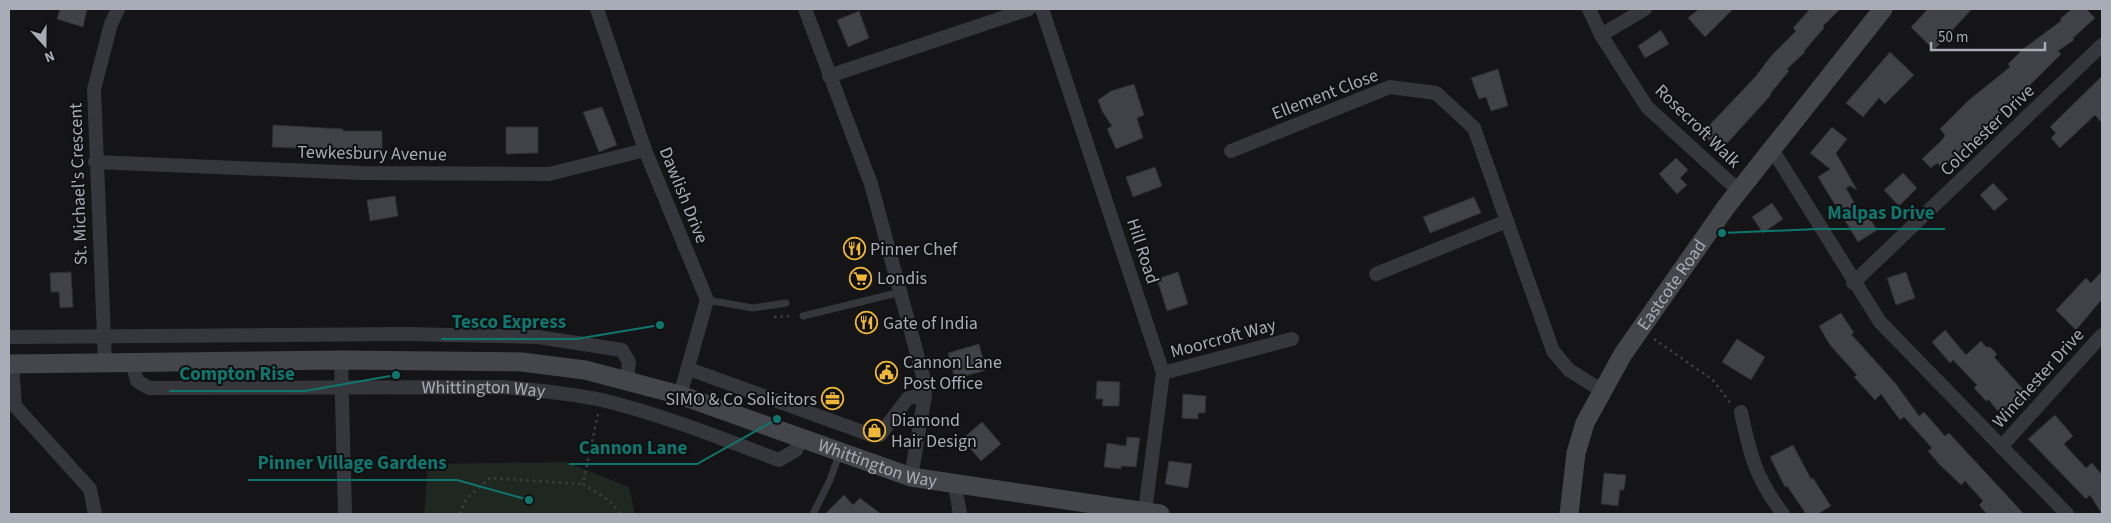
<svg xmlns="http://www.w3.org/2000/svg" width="2111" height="523" font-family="'Source Sans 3',sans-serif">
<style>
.green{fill:#1f2721}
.building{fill:#414247;stroke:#2f2f33}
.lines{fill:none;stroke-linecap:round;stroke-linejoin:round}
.path{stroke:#3c3e43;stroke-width:2.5;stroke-dasharray:2.5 4;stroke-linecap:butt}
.lane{stroke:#36373c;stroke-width:7}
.street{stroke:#36373c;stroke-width:14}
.secondary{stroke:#44464c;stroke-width:19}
.labels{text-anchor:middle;stroke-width:4;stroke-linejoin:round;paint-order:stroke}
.street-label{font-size:18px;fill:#a7acb7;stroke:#101012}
.poi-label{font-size:18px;fill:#a7acb7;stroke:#101012;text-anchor:start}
.leader{fill:none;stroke:#0f766e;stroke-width:2}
.callout-dot{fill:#0f766e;stroke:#101012;stroke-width:2}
.callout-label{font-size:19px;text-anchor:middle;font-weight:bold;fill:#0f766e;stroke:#101012;stroke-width:4;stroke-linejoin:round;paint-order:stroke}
</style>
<rect width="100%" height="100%" fill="#151517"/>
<path class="green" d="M 566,462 L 629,487 L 635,514 L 424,514 L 428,464 Z"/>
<path class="building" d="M 60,9 L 87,9 L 83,27 L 57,19 Z
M 1699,9 L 1733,9 L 1705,37 L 1688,18 Z
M 1810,9 L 1840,9 L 1823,26 L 1824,28 L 1804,51 L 1805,52 L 1787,69 L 1789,71 L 1770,94 L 1771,95 L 1720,151 L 1702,133 L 1756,76 L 1771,56 L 1796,31 L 1793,28 Z
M 1928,9 L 1972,9 L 1934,50 L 1911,27 Z
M 2072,9 L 2086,9 L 2095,18 L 2073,38 L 2074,40 L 2058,51 L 2061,54 L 2025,90 L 2004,106 L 2006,108 L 1943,169 L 1937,163 L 1931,168 L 1922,159 L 1943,139 L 1945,135 L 1940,129 L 1969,100 L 2010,67 L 2008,64 L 2023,49 L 2061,21 L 2060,19 Z
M 859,11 L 869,38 L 848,47 L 837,20 Z
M 1661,30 L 1669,44 L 1645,58 L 1638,46 Z
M 1890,52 L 1914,75 L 1885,104 L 1879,98 L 1863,117 L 1846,103 Z
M 1498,69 L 1508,106 L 1491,111 L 1486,97 L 1479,99 L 1471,78 Z
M 2102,76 L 2102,123 L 2095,115 L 2060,148 L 2051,138 L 2056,133 L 2050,127 Z
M 1134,84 L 1144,115 L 1137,118 L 1143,138 L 1116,149 L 1107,129 L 1112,126 L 1102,111 L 1098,100 L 1111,91 Z
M 602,107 L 617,145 L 599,152 L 583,112 Z
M 273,125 L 343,129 L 343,131 L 382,131 L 382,152 L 272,147 Z
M 506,127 L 538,127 L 538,153 L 506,154 Z
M 1832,127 L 1847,139 L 1836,153 L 1857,190 L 1850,186 L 1846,188 L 1859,212 L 1864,209 L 1877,230 L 1858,242 L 1818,177 L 1830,169 L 1810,153 Z
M 1676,158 L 1688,170 L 1680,178 L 1687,185 L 1677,194 L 1659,174 Z
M 1155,167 L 1162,186 L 1133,197 L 1126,177 Z
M 1903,173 L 1917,188 L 1899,206 L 1884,190 Z
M 1993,183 L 2008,199 L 1994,211 L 1980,195 Z
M 395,196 L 398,216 L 370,221 L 367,200 Z
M 1474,197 L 1481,213 L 1430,233 L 1423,217 Z
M 1772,203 L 1783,219 L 1763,233 L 1752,217 Z
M 2102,271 L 2102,299 L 2076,330 L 2056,310 L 2086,278 L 2091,283 Z
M 71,272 L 73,307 L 60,308 L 59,292 L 51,292 L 50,273 Z
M 1178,272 L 1188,304 L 1167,311 L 1157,279 Z
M 1906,272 L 1915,298 L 1896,305 L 1887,278 Z
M 1841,313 L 1854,333 L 1851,334 L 1896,384 L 1919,416 L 1924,412 L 1945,436 L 1949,433 L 2024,514 L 1987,514 L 1979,505 L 1983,501 L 1965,481 L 1961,485 L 1939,464 L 1928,451 L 1932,448 L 1904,417 L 1900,420 L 1881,394 L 1875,400 L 1854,377 L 1857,375 L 1830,345 L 1819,326 Z
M 1945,330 L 1966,355 L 1981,341 L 1986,347 L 1990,347 L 1997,354 L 1994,357 L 2031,398 L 2004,419 L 1989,400 L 1986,401 L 1974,388 L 1977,385 L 1953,360 L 1950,363 L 1932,342 Z
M 1737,339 L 1765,357 L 1751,380 L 1722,362 Z
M 979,344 L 986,370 L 955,379 L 948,353 Z
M 1097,381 L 1120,382 L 1119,406 L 1102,406 L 1103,399 L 1096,399 Z
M 1183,394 L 1206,396 L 1205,413 L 1198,413 L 1198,419 L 1182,418 Z
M 2055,415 L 2073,436 L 2064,444 L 2086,468 L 2092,463 L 2102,475 L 2102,514 L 2090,495 L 2086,499 L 2028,439 Z
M 982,422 L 1001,444 L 981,461 L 962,439 Z
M 1127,437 L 1140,438 L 1136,467 L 1121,466 L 1121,469 L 1104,467 L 1107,443 L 1126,446 Z
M 1793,445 L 1811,479 L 1813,478 L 1831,506 L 1818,514 L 1806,514 L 1787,486 L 1785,487 L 1770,457 Z
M 1169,461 L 1192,464 L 1188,488 L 1165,484 Z
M 1604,473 L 1626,475 L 1624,490 L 1620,490 L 1618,506 L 1601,504 Z
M 844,495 L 853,505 L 860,498 L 881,514 L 825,514 Z"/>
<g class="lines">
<path class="path" d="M 774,317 L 793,316
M 1654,339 L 1713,380 L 1731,404
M 598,414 L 583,484 L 610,501 L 620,514
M 460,514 L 466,499 L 490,478 L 583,484"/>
<path class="lane" d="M 707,300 L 753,308 L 786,303
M 803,316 L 901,292
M 813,514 L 830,480 L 840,452"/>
<g class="street">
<path d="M 597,9 L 645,150 L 707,300 L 680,395"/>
<path d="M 805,9 L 871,184 L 923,376 L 925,395 L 911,477"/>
<path d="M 1042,9 L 1163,373 L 1145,511"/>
<path d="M 1589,9 L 1601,35 L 1647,107 L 1739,191"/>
<path d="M 1601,35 L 1645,9"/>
<path d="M 829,76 L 1029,9"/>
<path d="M 1772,149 L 1880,322 L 2067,514"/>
<path d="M 1231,151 L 1390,87 L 1436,93 L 1474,128 L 1553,351 L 1569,370 L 1601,390"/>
<path d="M 95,162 L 362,173 L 549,174 L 645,150"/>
<path d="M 1376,274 L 1507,221"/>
<path d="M 1853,283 L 2102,45"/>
<path d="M 9,337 L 405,334 L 538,337 L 622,350 L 629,362 L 627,380"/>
<path d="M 341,360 L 345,514"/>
<path d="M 105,362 L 94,89 L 111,24 L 118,9"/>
<path id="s1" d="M 132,362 L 137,381 L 149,388 L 504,387 C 536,390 570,393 602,400 C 663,415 721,438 779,460 L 796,450 L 801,439"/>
<path d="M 12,364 L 15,406 L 90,489 L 95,514"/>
<path d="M 689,369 L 871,435 L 880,435 L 908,398 L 925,395"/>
<path d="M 1163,373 L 1292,339"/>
<path d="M 1741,412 C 1750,455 1756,479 1783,514"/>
<path d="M 2001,447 L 2102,335"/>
<path d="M 955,485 L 960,514"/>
</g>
<g class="secondary">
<path id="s2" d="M 9,364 L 341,360 L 522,362 L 585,370 L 680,395 L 911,477 L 1160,514"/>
<path id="s3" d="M 1569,514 L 1576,453 L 1585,423 L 1623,354 L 1726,207 L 1883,9"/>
</g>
</g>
<defs>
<symbol id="restaurant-ring" viewBox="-11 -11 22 22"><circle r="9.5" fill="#101012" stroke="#eeb737" stroke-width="1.5"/><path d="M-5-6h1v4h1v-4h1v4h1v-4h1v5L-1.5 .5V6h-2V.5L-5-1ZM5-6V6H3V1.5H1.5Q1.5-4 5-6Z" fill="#eeb737"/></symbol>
<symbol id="supermarket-ring" viewBox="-11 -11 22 22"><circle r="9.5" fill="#101012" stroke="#eeb737" stroke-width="1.5"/><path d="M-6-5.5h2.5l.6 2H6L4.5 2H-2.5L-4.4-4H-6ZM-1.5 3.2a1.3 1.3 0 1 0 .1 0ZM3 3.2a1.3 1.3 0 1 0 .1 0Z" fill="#eeb737"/></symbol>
<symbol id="civic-ring" viewBox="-11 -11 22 22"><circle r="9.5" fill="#101012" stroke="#eeb737" stroke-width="1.5"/><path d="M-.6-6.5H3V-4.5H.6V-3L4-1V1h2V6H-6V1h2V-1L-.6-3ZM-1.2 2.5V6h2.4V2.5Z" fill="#eeb737"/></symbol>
<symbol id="office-ring" viewBox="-11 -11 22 22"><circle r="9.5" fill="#101012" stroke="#eeb737" stroke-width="1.5"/><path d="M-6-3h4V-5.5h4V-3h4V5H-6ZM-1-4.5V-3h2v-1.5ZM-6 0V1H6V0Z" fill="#eeb737"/></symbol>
<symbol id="shop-ring" viewBox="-11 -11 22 22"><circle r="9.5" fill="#101012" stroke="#eeb737" stroke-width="1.5"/><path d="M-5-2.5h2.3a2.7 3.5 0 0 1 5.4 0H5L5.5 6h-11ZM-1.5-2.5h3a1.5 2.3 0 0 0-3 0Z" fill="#eeb737"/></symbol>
</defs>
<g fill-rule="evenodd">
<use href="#restaurant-ring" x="842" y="236" width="25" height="25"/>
<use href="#supermarket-ring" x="848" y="266" width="25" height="25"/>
<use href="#restaurant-ring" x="854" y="310" width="25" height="25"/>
<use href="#civic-ring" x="874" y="360" width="25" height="25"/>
<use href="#office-ring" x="820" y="386" width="25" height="25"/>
<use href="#shop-ring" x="862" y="418" width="25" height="25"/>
</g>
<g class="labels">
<g class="street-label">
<text transform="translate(1325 94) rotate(-21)" y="6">Ellement Close</text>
<text transform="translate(1698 126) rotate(44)" y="6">Rosecroft Walk</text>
<text transform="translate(1987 130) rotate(-44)" y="6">Colchester Drive</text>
<text transform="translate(372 153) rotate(1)" y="6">Tewkesbury Avenue</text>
<text transform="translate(78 184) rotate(-92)" y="6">St. Michael's Crescent</text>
<text transform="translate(684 195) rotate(68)" y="6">Dawlish Drive</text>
<text transform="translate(1143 251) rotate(72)" y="6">Hill Road</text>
<text dy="6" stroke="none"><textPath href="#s3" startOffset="256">Eastcote Road</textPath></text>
<text transform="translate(1223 338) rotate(-15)" y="6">Moorcroft Way</text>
<text transform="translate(2038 378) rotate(-48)" y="6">Winchester Drive</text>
<text dy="6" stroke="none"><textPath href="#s1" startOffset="368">Whittington Way</textPath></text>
<text dy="6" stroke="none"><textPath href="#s2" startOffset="884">Whittington Way</textPath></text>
</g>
<g class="poi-label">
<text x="870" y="255">Pinner Chef</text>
<text x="877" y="284">Londis</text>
<text x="883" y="329">Gate of India</text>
<text x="903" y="368">Cannon Lane<tspan x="903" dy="21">Post Office</tspan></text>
<text x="817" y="405" text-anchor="end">SIMO &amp; Co Solicitors</text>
<text x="891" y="426">Diamond<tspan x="891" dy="21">Hair Design</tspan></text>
</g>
</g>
<path class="leader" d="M1722 233L1817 229H1945M660 325L576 339H441M396 375L305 391H169M777 419L697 464H569M529 500L457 480H248"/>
<g class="callout-dot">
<circle cx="1722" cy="233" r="5"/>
<circle cx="660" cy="325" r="5"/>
<circle cx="396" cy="375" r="5"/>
<circle cx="777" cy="419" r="5"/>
<circle cx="529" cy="500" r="5"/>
</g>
<g class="callout-label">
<text x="1881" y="219">Malpas Drive</text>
<text x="509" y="328">Tesco Express</text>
<text x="237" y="380">Compton Rise</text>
<text x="633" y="454">Cannon Lane</text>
<text x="352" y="469">Pinner Village Gardens</text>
</g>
<rect width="2111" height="523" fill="none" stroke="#a7acb7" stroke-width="20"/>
<g transform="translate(45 45) rotate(159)" stroke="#101012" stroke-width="4" paint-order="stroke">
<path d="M0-4L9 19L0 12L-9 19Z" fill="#a7acb7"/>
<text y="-8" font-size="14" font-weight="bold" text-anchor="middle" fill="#a7acb7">N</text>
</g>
<path d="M1931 42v8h114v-8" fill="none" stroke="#a7acb7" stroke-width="2.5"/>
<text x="1938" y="42" font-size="15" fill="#a7acb7" stroke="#101012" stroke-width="4" paint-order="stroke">50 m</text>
</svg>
